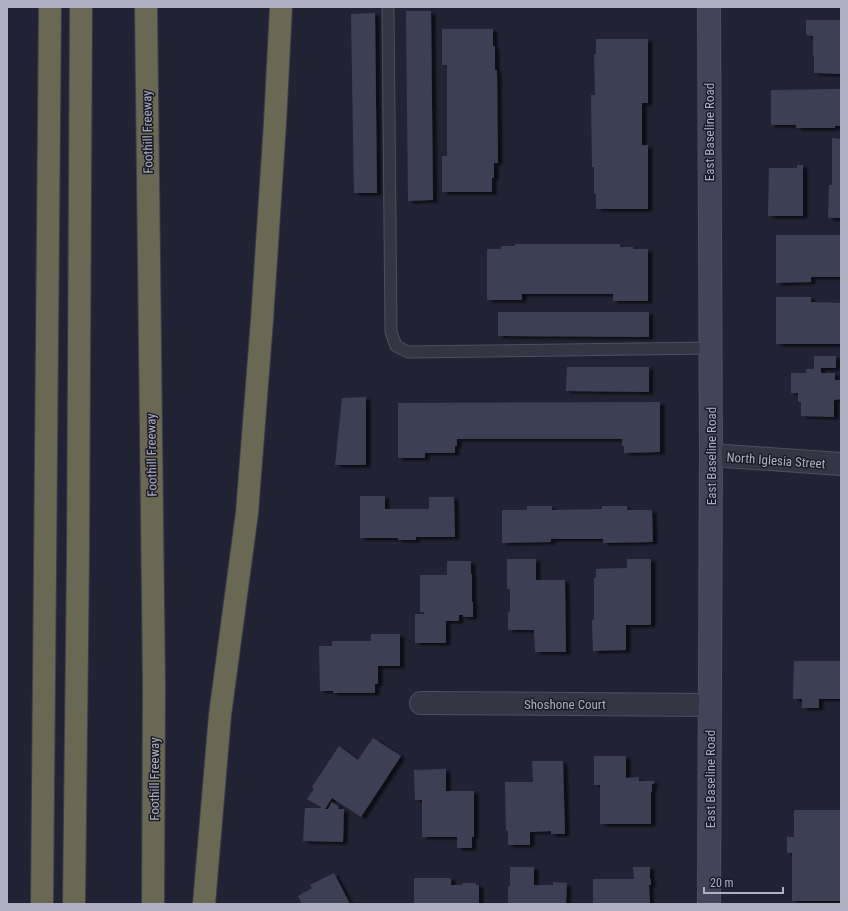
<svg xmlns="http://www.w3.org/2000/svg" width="848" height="911" font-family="'Roboto Condensed',sans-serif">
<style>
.building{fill:#3e4054;filter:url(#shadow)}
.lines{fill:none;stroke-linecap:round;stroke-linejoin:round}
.lane-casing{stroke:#4f505f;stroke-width:13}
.street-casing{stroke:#4f505f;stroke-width:24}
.secondary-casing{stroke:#4f505f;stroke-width:24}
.highway-casing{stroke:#3c3d4c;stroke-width:24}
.lane{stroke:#343644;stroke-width:11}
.street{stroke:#343644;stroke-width:22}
.secondary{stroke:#434457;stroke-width:22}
.highway{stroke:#6a6852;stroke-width:22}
.labels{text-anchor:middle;stroke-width:3;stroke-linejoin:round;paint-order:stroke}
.street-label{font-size:13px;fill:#afb0c1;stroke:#1a1b29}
</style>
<defs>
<filter id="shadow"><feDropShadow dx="4.5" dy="2.5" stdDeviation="1" flood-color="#0009"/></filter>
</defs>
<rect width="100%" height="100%" fill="#212334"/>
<path class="building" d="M 406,11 L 431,11 L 433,200 L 408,201 Z
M 375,13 L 377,193 L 354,193 L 351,14 Z
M 806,20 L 841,20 L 841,74 L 814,73 L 814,56 L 813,56 L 813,36 L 806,35 Z
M 442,29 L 493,29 L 493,46 L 495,46 L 495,70 L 497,70 L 498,163 L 494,163 L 494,178 L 492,178 L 492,192 L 442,192 L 442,156 L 447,156 L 447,65 L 442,65 Z
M 596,39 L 648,39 L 648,103 L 642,103 L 642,145 L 648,145 L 648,209 L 596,209 L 596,194 L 594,194 L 594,167 L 592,167 L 591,95 L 595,95 L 594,54 L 596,54 Z
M 841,89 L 841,126 L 835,126 L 835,128 L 796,128 L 796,125 L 771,125 L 771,90 Z
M 832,138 L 841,139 L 841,218 L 828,218 L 829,185 L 832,185 Z
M 797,165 L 803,165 L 803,216 L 768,216 L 769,168 L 797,168 Z
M 776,235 L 841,235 L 841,277 L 811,277 L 811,282 L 776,283 Z
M 515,244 L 620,244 L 620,247 L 633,247 L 633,249 L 648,249 L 648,301 L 613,301 L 613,294 L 522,294 L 522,300 L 487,300 L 487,249 L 501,249 L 501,246 L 515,246 Z
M 776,297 L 811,297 L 811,302 L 841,303 L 841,344 L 776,344 Z
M 498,312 L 649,312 L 649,337 L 498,336 Z
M 814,356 L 836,356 L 836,368 L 821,368 L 821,373 L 835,373 L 835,380 L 841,380 L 841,399 L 834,400 L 834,417 L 801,416 L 801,402 L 798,402 L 798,393 L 791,393 L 791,373 L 806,373 L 806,369 L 814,369 Z
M 567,367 L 649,367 L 649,392 L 566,391 Z
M 366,397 L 366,465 L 335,465 L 342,398 Z
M 660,402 L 660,452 L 624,453 L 624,446 L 622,446 L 622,439 L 457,439 L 457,446 L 455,446 L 455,453 L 425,453 L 425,458 L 398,458 L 398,403 Z
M 360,496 L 385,496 L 385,509 L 429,509 L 429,497 L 454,497 L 455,537 L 416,537 L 416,540 L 398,540 L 398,538 L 360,538 Z
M 527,506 L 552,506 L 552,510 L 602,509 L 602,506 L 627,506 L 627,510 L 652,510 L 653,542 L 603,543 L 603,539 L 551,539 L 551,542 L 502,543 L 502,510 L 527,510 Z
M 507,559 L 536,559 L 536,580 L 565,580 L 566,652 L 535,652 L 534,630 L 508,630 L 508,612 L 510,612 L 510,589 L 507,589 Z
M 627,559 L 651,559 L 651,625 L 626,625 L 626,650 L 593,651 L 592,620 L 594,620 L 594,578 L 596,578 L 596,569 L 627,568 Z
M 447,561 L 471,561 L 471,574 L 472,574 L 472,602 L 473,602 L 473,617 L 463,617 L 463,615 L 459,615 L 459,621 L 446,621 L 446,643 L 415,643 L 415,614 L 424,614 L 424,612 L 420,612 L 420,575 L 447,575 Z
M 371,634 L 400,634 L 400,666 L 378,666 L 378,684 L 375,684 L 375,693 L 333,693 L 333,691 L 320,691 L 319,646 L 332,646 L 332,641 L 371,641 Z
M 794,661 L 841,661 L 841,699 L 819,699 L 819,708 L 802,708 L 802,699 L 793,699 Z
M 373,738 L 401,756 L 361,817 L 332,798 L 325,809 L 328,809 L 332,802 L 339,807 L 338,809 L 344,809 L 343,842 L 303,841 L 305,808 L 322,808 L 307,799 L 314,789 L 312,787 L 339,746 L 358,760 Z
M 594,756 L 626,756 L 626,778 L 639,777 L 639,781 L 654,781 L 654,784 L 652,784 L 652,792 L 651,792 L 651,824 L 600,824 L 600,785 L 594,785 Z
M 532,761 L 563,761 L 565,834 L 551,834 L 551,831 L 530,832 L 530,845 L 508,845 L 508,831 L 506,831 L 505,782 L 533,782 Z
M 446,769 L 446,791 L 474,791 L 474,837 L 472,837 L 472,848 L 457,848 L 457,837 L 422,837 L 422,800 L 415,800 L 414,770 Z
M 794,810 L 841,810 L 841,901 L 792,901 L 792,853 L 787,853 L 787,837 L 794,837 Z
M 510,867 L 534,867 L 534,885 L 553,885 L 553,882 L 567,883 L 566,904 L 508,904 L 508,886 L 510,886 Z
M 633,867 L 650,867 L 650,879 L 651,879 L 651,885 L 649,885 L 650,904 L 593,904 L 593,879 L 634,879 Z
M 334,873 L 350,904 L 302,904 L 298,896 L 312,888 L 310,885 Z
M 414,878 L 451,878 L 451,885 L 462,885 L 462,883 L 476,883 L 476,885 L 479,885 L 479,904 L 414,904 Z"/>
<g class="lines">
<defs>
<path id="lane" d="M 388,7 L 391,332 L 396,346 L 408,352 L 710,348"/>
<path id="street" d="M 711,455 L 841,464
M 421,703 L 710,705"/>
<path id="secondary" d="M 709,7 L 711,455 L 709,904"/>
<path id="highway" d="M 146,7 L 154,686 L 153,904
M 42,904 L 50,7
M 74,904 L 78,555 L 81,7
M 204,904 L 220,715 L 247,513 L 262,320 L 275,123 L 281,7"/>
</defs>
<use href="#lane" class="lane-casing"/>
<use href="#street" class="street-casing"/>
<use href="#secondary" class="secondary-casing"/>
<use href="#highway" class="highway-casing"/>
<use href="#lane" class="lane"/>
<use href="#street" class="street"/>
<use href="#secondary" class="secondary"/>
<use href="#highway" class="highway"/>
</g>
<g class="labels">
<g class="street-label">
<text transform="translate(147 132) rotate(-91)" y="5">Foothill Freeway</text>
<text transform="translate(709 132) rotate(-90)" y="5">East Baseline Road</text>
<text transform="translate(151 455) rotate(-91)" y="5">Foothill Freeway</text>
<text transform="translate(711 456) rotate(-90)" y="5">East Baseline Road</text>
<text transform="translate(776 460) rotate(4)" y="5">North Iglesia Street</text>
<text x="565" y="709">Shoshone Court</text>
<text transform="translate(154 779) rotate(-90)" y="5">Foothill Freeway</text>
<text transform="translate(710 779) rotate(-90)" y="5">East Baseline Road</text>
</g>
</g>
<rect width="848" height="911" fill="none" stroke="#afb0c1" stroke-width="16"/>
<path d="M704 887v6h79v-6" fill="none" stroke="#afb0c1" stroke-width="2"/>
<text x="710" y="887" font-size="12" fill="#afb0c1" stroke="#1a1b29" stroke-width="3" paint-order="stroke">20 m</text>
</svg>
